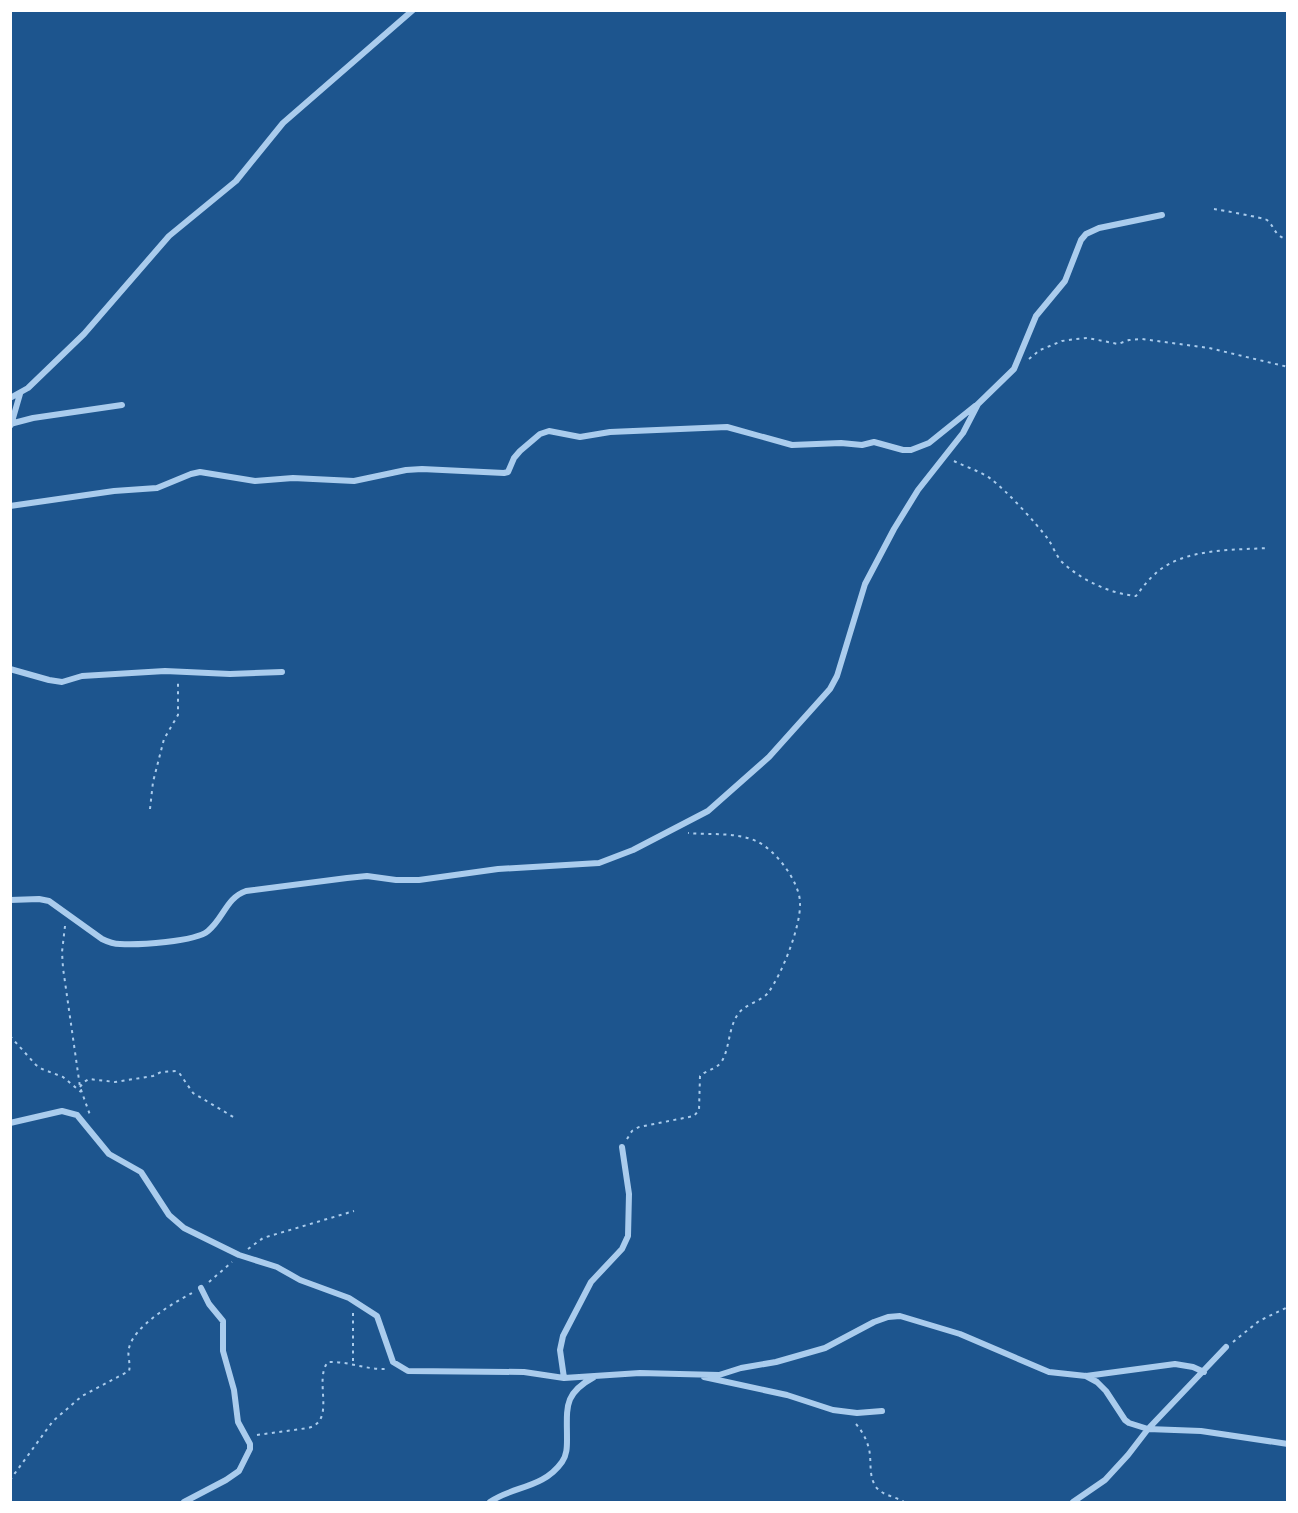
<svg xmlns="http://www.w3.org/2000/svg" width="1298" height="1513" font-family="Lato,sans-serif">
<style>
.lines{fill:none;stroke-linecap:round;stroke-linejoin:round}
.path{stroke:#aacced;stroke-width:2;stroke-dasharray:3 4.5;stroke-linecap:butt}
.street{stroke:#aacced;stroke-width:6}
</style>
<rect width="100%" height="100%" fill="#1d558e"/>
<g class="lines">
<path class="path" d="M 1214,209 C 1221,210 1264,218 1267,220 C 1276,228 1273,235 1288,240
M 1029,359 L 1040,350 L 1062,341 L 1075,339 L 1088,338 L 1118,344 L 1129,340 L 1142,339 L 1209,348 L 1288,367
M 954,461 C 966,467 980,471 991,479 C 1008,492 1035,522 1048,539 C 1053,546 1056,556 1062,562 C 1081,580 1111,594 1136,596 C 1142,588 1148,580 1155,574 C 1183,548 1233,550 1269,548
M 150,809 L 153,782 L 164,739 L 178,715 L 178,681
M 65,926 L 62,952 L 63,968 L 80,1087 L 90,1115
M 10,1036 L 36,1065 L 42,1069 L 63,1077 L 81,1092
M 80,1087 L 84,1082 L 89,1079 L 115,1082 L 153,1076 L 161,1072 L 176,1071 L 180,1074 L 193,1093 L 235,1118
M 627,1139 L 632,1131 L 639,1127 L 694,1116 L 699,1110 L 700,1076 C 706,1070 716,1070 722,1061 C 730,1047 728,1029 738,1014 C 745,1004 760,1002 768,993 C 782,974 801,926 800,903 C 800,882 775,849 756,841 C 736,832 711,835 688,833
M 248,1249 L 263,1238 L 354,1211
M 209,1282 L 232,1262
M 353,1313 L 353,1364
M 1233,1342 L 1259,1321 L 1288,1307
M 856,1424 C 862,1431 867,1440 869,1449 C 872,1462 868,1475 876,1487 C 883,1496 895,1496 904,1502
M 257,1435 L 308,1428 C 337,1421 313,1380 328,1362 C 348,1361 367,1370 386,1369
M 10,1480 L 53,1421 L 82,1396 L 129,1371 C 131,1364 127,1356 129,1348 C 134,1326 173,1303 192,1293"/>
<path class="street" d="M 10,398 L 28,388 L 84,334 L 169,236 L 236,181 L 283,123 L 413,10
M 10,424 L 33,418 L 122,405
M 11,425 L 20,394
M 10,506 L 114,491 L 157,488 L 191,474 L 200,472 L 255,481 L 293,478 L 354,481 L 406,470 L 422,469 L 504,473 L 508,472 L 514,458 L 520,451 L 540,434 L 549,431 L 580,437 L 610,432 L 727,427 L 792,445 L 841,443 L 862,445 L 874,442 L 903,450 L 911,450 L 929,443 L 975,406
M 10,669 L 49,680 L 62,682 L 82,676 L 165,671 L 230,674 L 282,672
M 10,900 L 39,899 L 49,901 L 102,939 C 108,942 113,944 120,944 C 138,945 195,942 208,931 C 224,918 226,898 246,891 L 347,878 L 367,876 L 396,880 L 419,880 L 498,869 L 599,863 L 633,850 L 708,811 L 769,757 L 830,689 L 837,676 L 865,584 L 894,529 L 918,490 L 963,433 L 978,404 L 1014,369 L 1036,316 L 1065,281 L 1081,240 L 1086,234 L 1099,228 L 1162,215
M 10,1123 L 62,1111 L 77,1115 L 109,1154 L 141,1172 L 169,1215 L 184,1228 L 239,1255 L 277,1267 L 300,1280 L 349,1298 L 377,1316 L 393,1362 L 408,1371 L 524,1372 L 564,1378 L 640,1373 L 719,1375 L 741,1368 L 776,1362 L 825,1348 L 874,1322 L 888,1317 L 900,1316 L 960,1334 L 1049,1372 L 1086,1376 L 1175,1364 L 1193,1367 L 1204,1372
M 1086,1376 L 1097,1382 L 1106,1391 L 1125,1420 L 1129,1423 L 1148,1429 L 1201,1431 L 1288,1444
M 704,1377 L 787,1395 L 833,1410 L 857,1413 L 882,1411
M 564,1378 L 560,1350 L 563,1336 L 591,1282 L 622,1249 L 628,1236 L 629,1194 L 622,1147
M 184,1502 L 226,1480 L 239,1471 L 250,1449 L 250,1444 L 238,1422 L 234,1390 L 223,1351 L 223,1321 L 209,1304 L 201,1288
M 490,1502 C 512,1486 543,1489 562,1462 C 567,1455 567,1447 567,1439 C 567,1407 563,1394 594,1377
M 1073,1502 L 1105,1480 L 1128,1455 L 1148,1429 L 1226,1347"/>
</g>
<rect width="1298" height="1513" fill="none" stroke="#ffffff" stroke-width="24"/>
</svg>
